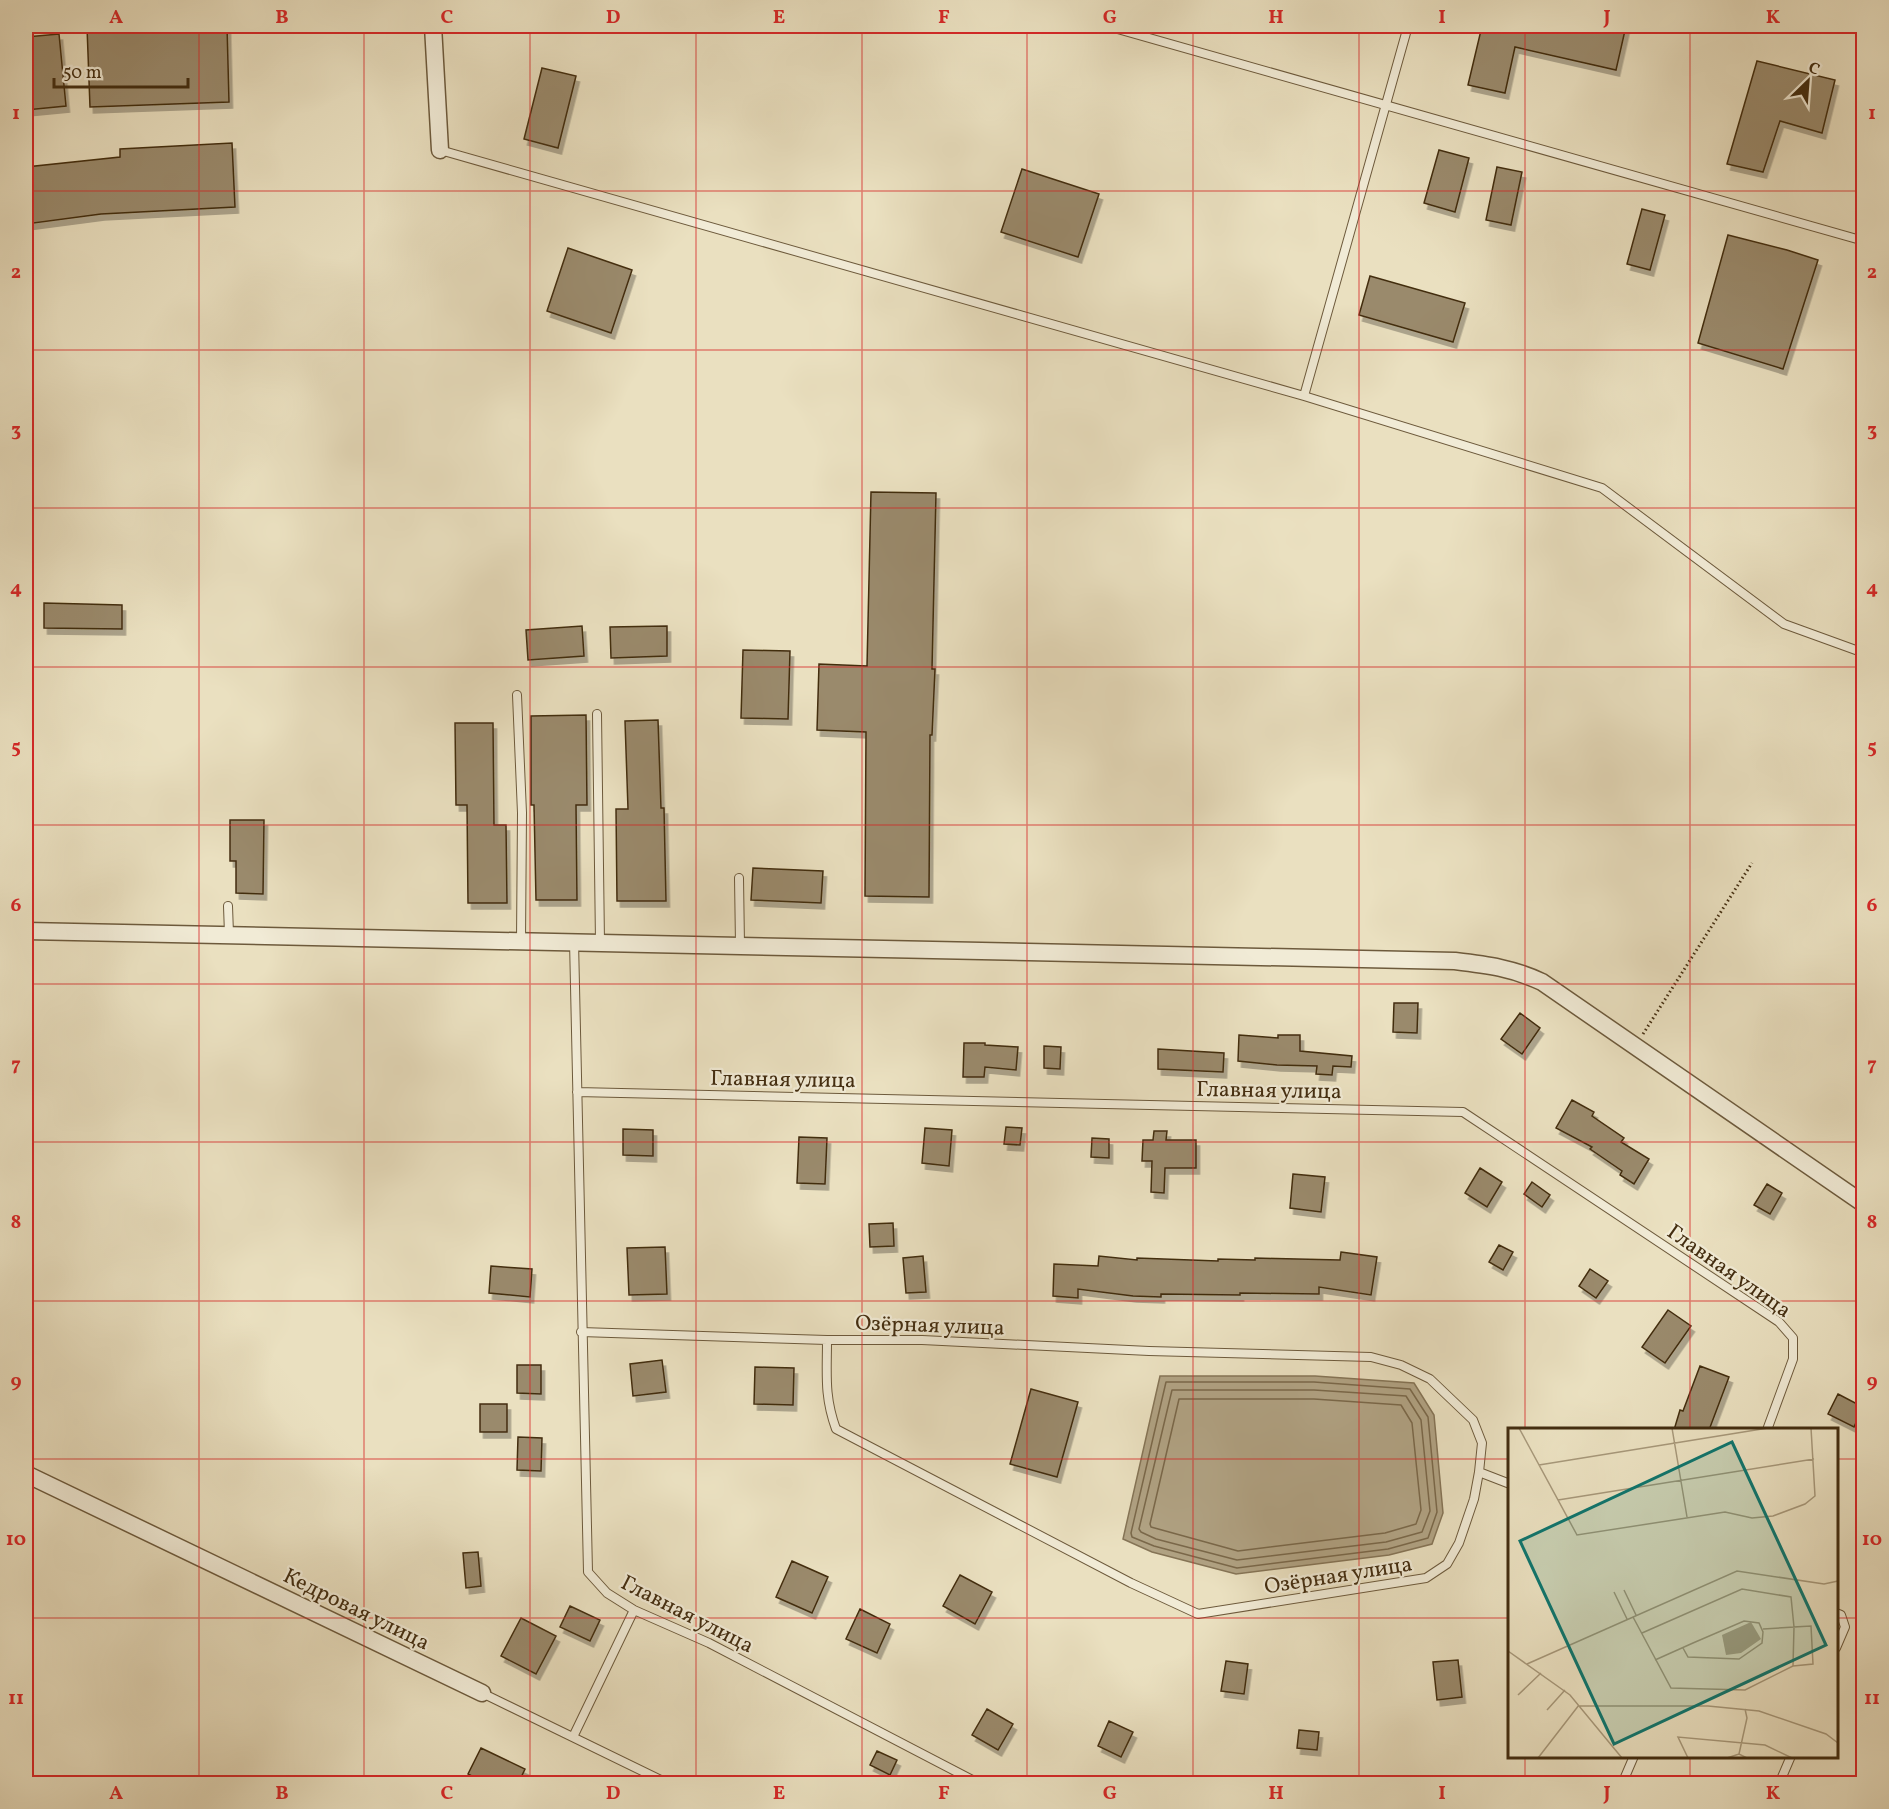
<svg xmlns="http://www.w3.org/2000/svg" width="1889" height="1809" font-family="Vollkorn,serif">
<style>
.water{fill:#b1a384;stroke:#857456;stroke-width:1.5}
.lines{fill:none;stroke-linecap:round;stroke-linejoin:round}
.shore{stroke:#7a684a;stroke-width:1.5}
.building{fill:#9a8a6c;stroke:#432d10;stroke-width:1.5;filter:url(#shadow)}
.lane-casing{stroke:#6d5a3c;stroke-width:10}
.street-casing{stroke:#6d5a3c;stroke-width:19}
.path{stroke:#432d10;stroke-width:3;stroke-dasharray:1.5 3;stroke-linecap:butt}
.lane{stroke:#f1ebd6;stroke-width:8}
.street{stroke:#f1ebd6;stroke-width:16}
.grid{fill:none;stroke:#d62828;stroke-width:1.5;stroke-opacity:0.55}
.labels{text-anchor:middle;stroke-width:4.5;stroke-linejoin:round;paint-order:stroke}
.street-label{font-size:22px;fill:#432d10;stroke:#f1ebd6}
.inset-road{fill:none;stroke:#a7987a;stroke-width:1.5}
.view{fill:#0f766e;fill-opacity:0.15;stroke:#0f766e;stroke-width:3}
.inset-edge{fill:none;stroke:#432d10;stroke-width:3}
.neatline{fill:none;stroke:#d62828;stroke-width:2}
.grid-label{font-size:20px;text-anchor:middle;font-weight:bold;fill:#d62828}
</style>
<defs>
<filter id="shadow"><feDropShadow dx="3.5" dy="6" stdDeviation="0" flood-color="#0004"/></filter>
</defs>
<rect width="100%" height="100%" fill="#eae0c0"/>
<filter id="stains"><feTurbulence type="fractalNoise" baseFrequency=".00333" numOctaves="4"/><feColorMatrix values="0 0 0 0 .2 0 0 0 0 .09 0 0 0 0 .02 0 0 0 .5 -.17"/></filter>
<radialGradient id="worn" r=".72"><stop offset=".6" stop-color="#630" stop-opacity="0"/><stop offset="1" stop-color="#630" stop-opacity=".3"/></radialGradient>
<path class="water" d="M 1160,1376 L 1315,1376 L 1414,1383 L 1434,1415 L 1443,1513 L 1432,1544 L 1389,1555 L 1236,1574 L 1152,1552 L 1123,1539 Z"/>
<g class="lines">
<path class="shore" d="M 1166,1382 L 1314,1382 L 1410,1389 L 1428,1417 L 1437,1512 L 1428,1538 L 1388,1549 L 1237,1568 L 1154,1546 L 1132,1537 L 1131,1533 Z
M 1172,1390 L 1314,1390 L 1406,1396 L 1421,1420 L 1430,1511 L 1422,1532 L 1386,1542 L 1237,1560 L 1156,1539 L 1141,1532 L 1139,1529 Z
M 1179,1399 L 1314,1399 L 1401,1405 L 1412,1423 L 1421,1510 L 1416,1524 L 1385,1533 L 1238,1551 L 1151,1527 L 1150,1524 Z"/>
</g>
<path class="building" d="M 132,26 L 227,26 L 229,102 L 90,107 L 87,27 Z
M 1482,26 L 1626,26 L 1616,70 L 1515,47 L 1505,93 L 1468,85 Z
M 59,34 L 66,106 L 26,110 L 26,37 Z
M 1757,61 L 1835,80 L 1822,133 L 1780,121 L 1763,172 L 1727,164 Z
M 542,68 L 576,76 L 558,148 L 524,139 Z
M 232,143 L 235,207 L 101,214 L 26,224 L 26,167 L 120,157 L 120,149 Z
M 1439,150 L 1469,158 L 1455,212 L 1424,203 Z
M 1497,167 L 1522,172 L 1511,225 L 1486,220 Z
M 1022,169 L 1099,194 L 1078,257 L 1001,232 Z
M 1642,209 L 1665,215 L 1650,270 L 1627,264 Z
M 1728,235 L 1787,250 L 1818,260 L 1783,369 L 1698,343 Z
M 568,248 L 632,270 L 611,333 L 547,311 Z
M 1370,276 L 1465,303 L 1453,342 L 1359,315 Z
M 871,492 L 936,493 L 932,669 L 935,669 L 932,735 L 930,735 L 929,897 L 865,896 L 866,732 L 817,730 L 819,664 L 867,666 Z
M 44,603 L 122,605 L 122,629 L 44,628 Z
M 582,626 L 584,656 L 528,660 L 526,630 Z
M 667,626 L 667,656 L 611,658 L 610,627 Z
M 743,650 L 790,651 L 788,719 L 741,718 Z
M 586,715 L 587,805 L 576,805 L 577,900 L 536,900 L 534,805 L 531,805 L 531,716 Z
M 658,720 L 661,808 L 664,808 L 666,901 L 617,901 L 616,809 L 628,809 L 625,721 Z
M 455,723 L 493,723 L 494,825 L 506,825 L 507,903 L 468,903 L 467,805 L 456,805 Z
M 230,820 L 264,820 L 263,894 L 236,893 L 236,861 L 230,861 Z
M 753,868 L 823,871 L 821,903 L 751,900 Z
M 1394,1003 L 1418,1003 L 1417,1033 L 1393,1032 Z
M 1520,1013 L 1540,1028 L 1522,1054 L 1501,1039 Z
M 1239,1035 L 1278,1038 L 1278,1035 L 1300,1035 L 1300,1051 L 1352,1056 L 1351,1067 L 1333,1066 L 1332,1075 L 1316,1074 L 1317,1066 L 1277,1065 L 1238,1061 Z
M 964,1043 L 985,1043 L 985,1045 L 1018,1047 L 1016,1070 L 985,1067 L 984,1077 L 963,1077 Z
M 1044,1046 L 1061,1047 L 1060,1069 L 1044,1068 Z
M 1158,1049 L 1224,1053 L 1223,1072 L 1158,1069 Z
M 1572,1100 L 1594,1112 L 1592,1116 L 1624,1138 L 1621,1142 L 1649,1159 L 1634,1184 L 1620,1175 L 1622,1171 L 1590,1149 L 1592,1147 L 1556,1128 Z
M 1006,1127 L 1022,1128 L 1020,1145 L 1004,1144 Z
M 925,1128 L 952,1130 L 949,1166 L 922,1163 Z
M 623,1129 L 653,1130 L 653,1156 L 623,1155 Z
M 1154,1131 L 1167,1131 L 1166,1140 L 1196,1140 L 1196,1168 L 1165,1168 L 1164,1193 L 1151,1192 L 1152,1161 L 1142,1161 L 1143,1140 L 1153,1140 Z
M 799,1137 L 827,1138 L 825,1184 L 797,1183 Z
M 1092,1138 L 1109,1139 L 1109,1158 L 1091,1157 Z
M 1480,1168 L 1502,1182 L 1487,1207 L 1465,1193 Z
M 1293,1174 L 1325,1177 L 1321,1212 L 1290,1208 Z
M 1532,1182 L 1550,1195 L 1542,1207 L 1524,1194 Z
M 1767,1184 L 1782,1193 L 1770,1214 L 1754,1205 Z
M 893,1223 L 894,1246 L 870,1247 L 869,1224 Z
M 1499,1245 L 1513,1252 L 1503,1270 L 1489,1262 Z
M 665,1247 L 667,1294 L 629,1295 L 627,1248 Z
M 1341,1252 L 1377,1257 L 1371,1295 L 1319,1287 L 1319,1294 L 1240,1293 L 1240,1295 L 1161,1294 L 1161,1297 L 1133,1296 L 1078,1289 L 1078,1298 L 1053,1296 L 1054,1264 L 1098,1266 L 1099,1256 L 1137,1260 L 1137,1258 L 1218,1261 L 1218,1259 L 1255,1260 L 1255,1258 L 1340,1260 Z
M 923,1256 L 926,1292 L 906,1293 L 903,1258 Z
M 491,1266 L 532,1269 L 530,1297 L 489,1293 Z
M 1590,1269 L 1608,1281 L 1596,1298 L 1579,1286 Z
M 1668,1310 L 1691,1326 L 1665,1363 L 1642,1347 Z
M 662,1360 L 666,1392 L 633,1396 L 630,1364 Z
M 517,1365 L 541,1365 L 541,1394 L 517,1393 Z
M 1700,1366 L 1729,1377 L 1709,1430 L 1674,1430 L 1680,1410 L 1683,1411 Z
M 755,1367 L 794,1368 L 793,1405 L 754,1404 Z
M 1031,1389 L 1078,1402 L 1057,1477 L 1010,1464 Z
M 1838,1394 L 1863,1407 L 1854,1427 L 1828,1414 Z
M 480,1404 L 507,1404 L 507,1432 L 480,1432 Z
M 518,1437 L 542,1438 L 541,1471 L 517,1470 Z
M 478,1552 L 481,1586 L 466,1588 L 463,1553 Z
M 792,1561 L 828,1577 L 812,1613 L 776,1597 Z
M 960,1575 L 992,1592 L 975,1624 L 943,1606 Z
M 570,1606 L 600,1620 L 590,1641 L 560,1627 Z
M 860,1609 L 890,1624 L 877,1653 L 846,1639 Z
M 521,1618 L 556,1636 L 536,1674 L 501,1656 Z
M 1458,1660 L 1462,1697 L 1437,1700 L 1433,1662 Z
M 1226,1661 L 1248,1664 L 1244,1694 L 1221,1691 Z
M 987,1709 L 1013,1724 L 998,1750 L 972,1735 Z
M 1109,1721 L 1133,1732 L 1121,1757 L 1098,1746 Z
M 1299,1730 L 1319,1732 L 1317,1750 L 1297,1748 Z
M 481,1748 L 525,1769 L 518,1784 L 487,1784 L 468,1774 Z
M 877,1751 L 897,1760 L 890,1775 L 870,1765 Z"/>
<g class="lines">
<defs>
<path id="lane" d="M 1107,26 L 1864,241
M 440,150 L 1304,396 L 1602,488 L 1784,624 L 1864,653
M 1304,396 L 1408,26
M 517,695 L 522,813 L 521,940
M 597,714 L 600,942
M 739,878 L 740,945
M 228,906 L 229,934
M 574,941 L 588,1572 L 607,1593 L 634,1610 L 709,1643 L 980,1784
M 577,1092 L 1463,1112 L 1779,1322 L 1793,1338 L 1793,1359 L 1767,1430
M 581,1332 L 827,1340 L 922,1340 L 1149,1351 L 1371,1357 L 1401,1365 L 1430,1379 L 1473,1420 L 1482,1443 L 1479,1472 L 1474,1499 L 1459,1543 L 1447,1564 L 1426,1578 L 1198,1614 L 1131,1583 L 836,1429 C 824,1396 827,1374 827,1340
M 1479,1472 L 1510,1484
M 1836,1613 L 1841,1615 L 1845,1627 L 1836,1648
M 482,1693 L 669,1784
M 573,1737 L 634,1610
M 1622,1784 L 1634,1756
M 1779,1784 L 1791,1756"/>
<path id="street" d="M 433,26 L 440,150
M 26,931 L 1455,961 C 1488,965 1512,968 1542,982 L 1864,1204
M 26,1474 L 482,1693"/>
</defs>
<use href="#lane" class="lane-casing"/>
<use href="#street" class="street-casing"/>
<path class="path" d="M 1643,1034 L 1752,863"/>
<use href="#lane" class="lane"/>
<use href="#street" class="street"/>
</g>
<path class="grid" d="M 199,26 L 199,1784M 364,26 L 364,1784M 530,26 L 530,1784M 696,26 L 696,1784M 862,26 L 862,1784M 1027,26 L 1027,1784M 1193,26 L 1193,1784M 1359,26 L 1359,1784M 1525,26 L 1525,1430M 1690,26 L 1690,1430M 26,191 L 1864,191M 26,350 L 1864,350M 26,508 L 1864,508M 26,667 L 1864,667M 26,825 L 1864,825M 26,984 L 1864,984M 26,1142 L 1864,1142M 26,1301 L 1864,1301M 26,1459 L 1510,1459M 1836,1459 L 1864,1459M 26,1618 L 1510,1618M 1836,1618 L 1864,1618M 1525,1756 L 1525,1784M 1690,1756 L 1690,1784"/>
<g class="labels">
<g class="street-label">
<text transform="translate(783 1078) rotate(1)" y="8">Главная улица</text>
<text transform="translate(1269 1089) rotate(1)" y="8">Главная улица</text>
<text transform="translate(1730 1270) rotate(35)" y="8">Главная улица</text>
<text transform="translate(930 1324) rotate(2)" y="8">Озёрная улица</text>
<text transform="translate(1338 1574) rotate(-9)" y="8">Озёрная улица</text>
<text transform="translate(357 1608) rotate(26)" y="8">Кедровая улица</text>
<text transform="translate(688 1613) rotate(27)" y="8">Главная улица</text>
</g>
</g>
<g transform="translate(1508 1428)">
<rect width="330" height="330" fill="#eae0c0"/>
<path d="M 243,194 L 253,211 L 233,225 L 218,227 L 214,207 Z" fill="#b1a384"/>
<path class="inset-road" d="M 11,0 L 69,107 L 217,84 L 244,90 L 265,88 L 297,76 L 307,68 L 303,0M 164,0 L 179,89M 31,37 L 260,0M 50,72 L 306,31M 116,162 L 128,187M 106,164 L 119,191M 125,189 L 163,260 L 237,262 L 285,238 L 286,199 L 303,198 L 305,236 L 285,238M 134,205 L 234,161 L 283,169 L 286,199 L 255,201M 0,223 L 62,267 L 114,330M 147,232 L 185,215 L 236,193 L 251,195 L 255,204 L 254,215 L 231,231 L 180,229 L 175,220M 19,236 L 229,143 L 316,156 L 330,153M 10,267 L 33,245M 71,278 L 200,278 L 251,283 L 318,306 L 330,315M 39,282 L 57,262M 231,326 L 239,290 L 237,281M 30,330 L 71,277M 180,330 L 170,309 L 257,317 L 284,330M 219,330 L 231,326 L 239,330"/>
<path class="view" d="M 224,14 L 318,217 L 106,316 L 12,113 Z"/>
<rect width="330" height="330" class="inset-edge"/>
</g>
<rect width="1889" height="1809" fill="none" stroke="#eae0c0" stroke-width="66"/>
<g transform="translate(1808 81) rotate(25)" stroke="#f1ebd6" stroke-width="4.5" paint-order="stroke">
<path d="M0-4.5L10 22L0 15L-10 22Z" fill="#432d10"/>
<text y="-9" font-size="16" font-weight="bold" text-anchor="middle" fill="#432d10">С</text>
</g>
<path d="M54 78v9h134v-9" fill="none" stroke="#432d10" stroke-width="3"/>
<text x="63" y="78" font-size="18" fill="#432d10" stroke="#f1ebd6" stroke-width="4.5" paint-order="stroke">50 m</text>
<rect x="33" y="33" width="1823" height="1743" class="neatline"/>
<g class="grid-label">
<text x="116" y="23">A</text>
<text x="282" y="23">B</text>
<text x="447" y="23">C</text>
<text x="613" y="23">D</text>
<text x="779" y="23">E</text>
<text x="944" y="23">F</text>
<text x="1110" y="23">G</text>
<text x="1276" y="23">H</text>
<text x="1442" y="23">I</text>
<text x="1607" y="23">J</text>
<text x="1773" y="23">K</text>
<text x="16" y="119">1</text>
<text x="1872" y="119">1</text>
<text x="16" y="278">2</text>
<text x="1872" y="278">2</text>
<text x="16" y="436">3</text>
<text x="1872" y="436">3</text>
<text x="16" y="594">4</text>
<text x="1872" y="594">4</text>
<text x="16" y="753">5</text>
<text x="1872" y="753">5</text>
<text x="16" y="911">6</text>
<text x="1872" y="911">6</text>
<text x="16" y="1070">7</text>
<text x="1872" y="1070">7</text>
<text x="16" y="1228">8</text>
<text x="1872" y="1228">8</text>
<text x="16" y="1387">9</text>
<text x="1872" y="1387">9</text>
<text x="16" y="1545">10</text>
<text x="1872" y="1545">10</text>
<text x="16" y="1704">11</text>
<text x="1872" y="1704">11</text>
<text x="116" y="1799">A</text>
<text x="282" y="1799">B</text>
<text x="447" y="1799">C</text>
<text x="613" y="1799">D</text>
<text x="779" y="1799">E</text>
<text x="944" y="1799">F</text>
<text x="1110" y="1799">G</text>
<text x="1276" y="1799">H</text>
<text x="1442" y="1799">I</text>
<text x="1607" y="1799">J</text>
<text x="1773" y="1799">K</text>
</g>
<rect width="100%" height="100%" filter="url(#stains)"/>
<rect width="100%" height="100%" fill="url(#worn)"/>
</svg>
